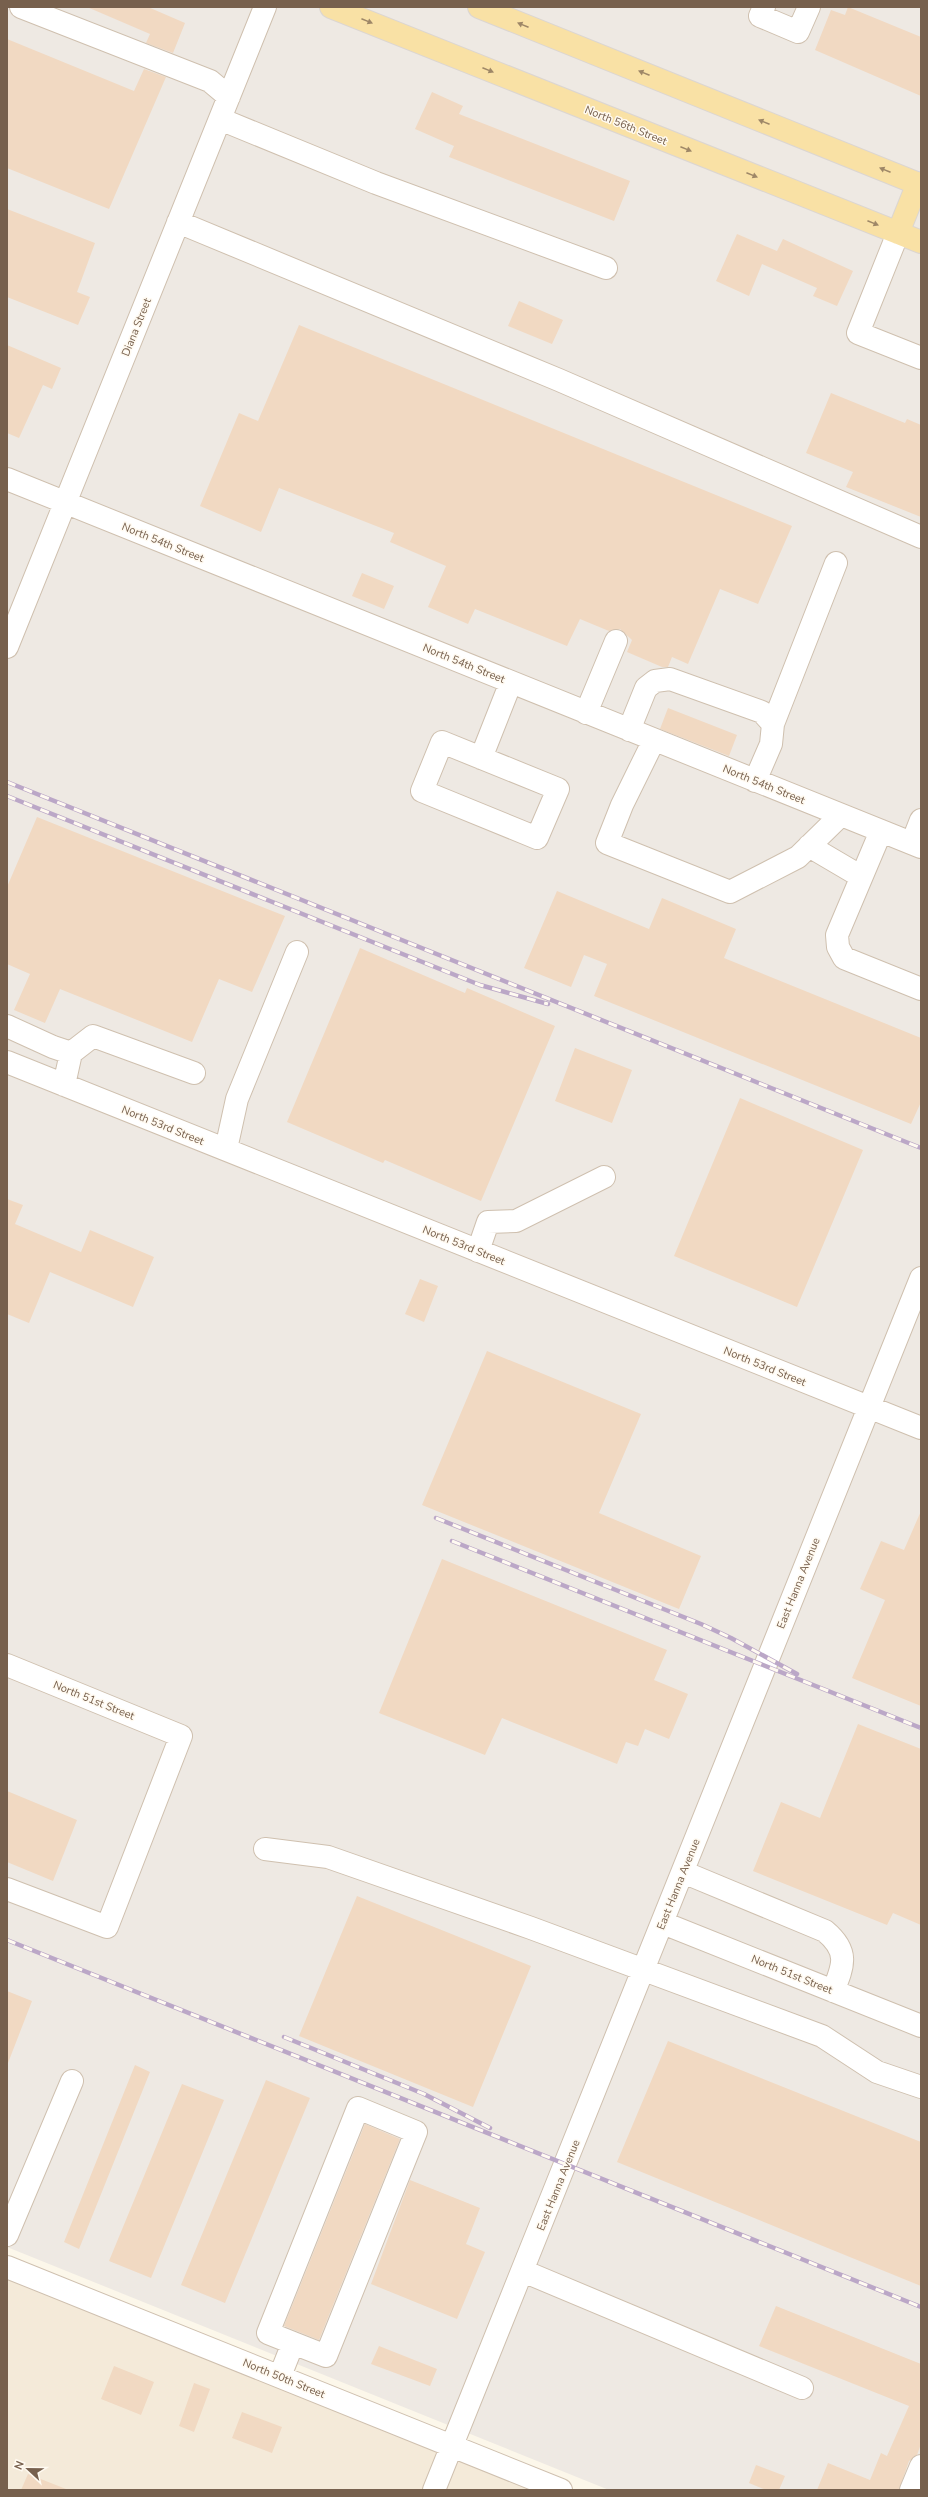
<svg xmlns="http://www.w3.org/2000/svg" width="928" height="2497" font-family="'Nunito Sans',sans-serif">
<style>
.residential{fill:#f4ead9}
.industrial{fill:#eee9e3}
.building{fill:#f1d9c2}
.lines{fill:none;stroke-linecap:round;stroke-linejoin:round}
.minor-casing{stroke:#cfc0af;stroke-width:24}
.major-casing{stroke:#dcd6d1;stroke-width:24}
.minor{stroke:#fff;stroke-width:22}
.major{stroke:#f9e1a5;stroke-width:22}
.rail-casing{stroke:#bba7c7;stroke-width:4.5}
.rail{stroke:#fffaf1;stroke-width:3;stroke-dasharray:9;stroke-linecap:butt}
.oneway{fill:#9e8767}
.labels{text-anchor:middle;stroke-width:3;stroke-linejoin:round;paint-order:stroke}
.street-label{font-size:11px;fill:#77604d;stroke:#fffaf1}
</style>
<rect width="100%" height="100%" fill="#fcf7ea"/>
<path class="residential" d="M 7,2278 L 439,2449 L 423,2490 L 7,2490 Z
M 458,2457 L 537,2490 L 445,2490 Z"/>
<path class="industrial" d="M 7,7 L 921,7 L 921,2490 L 609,2490 L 7,2247 Z"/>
<path class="building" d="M 87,7 L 148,7 L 185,23 L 173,53 L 146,43 L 150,34 Z
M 848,7 L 921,37 L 921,96 L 815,50 L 831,10 L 845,15 Z
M 7,39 L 134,91 L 144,69 L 166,77 L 109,209 L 7,168 Z
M 432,92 L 463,106 L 459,114 L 630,181 L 614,221 L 449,157 L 454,146 L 415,129 Z
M 7,209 L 95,243 L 77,292 L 90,297 L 78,325 L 7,297 Z
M 737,234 L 777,251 L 783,239 L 853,271 L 837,306 L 813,296 L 817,288 L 762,264 L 749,296 L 716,281 Z
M 519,301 L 563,320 L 552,344 L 508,326 Z
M 299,325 L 792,526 L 758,604 L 720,589 L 688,664 L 672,657 L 668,667 L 662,667 L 627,652 L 632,640 L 620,629 L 609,631 L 580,619 L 567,646 L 475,609 L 468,624 L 428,607 L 446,566 L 390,542 L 394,533 L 279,488 L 261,532 L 200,506 L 239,413 L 258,421 Z
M 7,345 L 61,368 L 52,389 L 43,385 L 19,438 L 7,433 Z
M 831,393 L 905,423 L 907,419 L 921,425 L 921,517 L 846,487 L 853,472 L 806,453 Z
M 362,573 L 394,586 L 384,609 L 352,596 Z
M 668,708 L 737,735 L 729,756 L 660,729 Z
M 37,817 L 285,916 L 252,992 L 219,979 L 192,1042 L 60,989 L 45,1023 L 14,1010 L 30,974 L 7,964 L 7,887 Z
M 557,891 L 649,929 L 662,898 L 736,929 L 724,958 L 921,1038 L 921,1102 L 911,1124 L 594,996 L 607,964 L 584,955 L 571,987 L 524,968 Z
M 360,948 L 465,993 L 467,988 L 555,1026 L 481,1201 L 385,1160 L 383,1163 L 287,1122 Z
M 575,1048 L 632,1070 L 612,1123 L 555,1101 Z
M 740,1098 L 863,1150 L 797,1307 L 674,1256 Z
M 7,1199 L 23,1205 L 15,1224 L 81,1252 L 90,1230 L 154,1257 L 133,1307 L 50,1272 L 29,1323 L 7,1314 Z
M 420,1279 L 438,1286 L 424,1322 L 405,1314 Z
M 487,1351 L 641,1414 L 599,1513 L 701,1556 L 679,1609 L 422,1505 Z
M 921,1511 L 921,1706 L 852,1678 L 885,1600 L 860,1589 L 881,1541 L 904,1550 Z
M 442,1559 L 667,1650 L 654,1680 L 688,1694 L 669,1739 L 645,1729 L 638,1746 L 626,1742 L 617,1764 L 502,1718 L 485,1755 L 379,1713 Z
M 858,1724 L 921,1749 L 921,1925 L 893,1913 L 887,1925 L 753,1871 L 781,1802 L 820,1818 Z
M 7,1791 L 77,1820 L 53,1881 L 7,1862 Z
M 357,1896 L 531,1966 L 473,2107 L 299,2036 Z
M 7,1991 L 32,2001 L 8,2063 L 7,2063 Z
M 668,2041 L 921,2142 L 921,2286 L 617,2162 Z
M 135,2065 L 150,2072 L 79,2249 L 64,2242 Z
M 266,2080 L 310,2098 L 225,2303 L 181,2285 Z
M 182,2084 L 224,2100 L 151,2278 L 109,2261 Z
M 365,2124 L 400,2139 L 319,2340 L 284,2326 Z
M 410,2180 L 480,2208 L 466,2244 L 485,2252 L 457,2319 L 371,2284 Z
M 776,2306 L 921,2364 L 921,2444 L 917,2455 L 909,2461 L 899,2490 L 817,2490 L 828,2463 L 870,2480 L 881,2453 L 887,2456 L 909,2406 L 759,2346 Z
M 379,2346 L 437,2369 L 430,2386 L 371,2364 Z
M 114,2366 L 154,2382 L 141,2415 L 101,2399 Z
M 194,2383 L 210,2389 L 194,2432 L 179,2426 Z
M 242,2412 L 282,2427 L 272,2453 L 232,2438 Z
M 756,2465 L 785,2476 L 779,2490 L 766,2490 L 749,2483 Z
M 28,2474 L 66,2489 L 66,2490 L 21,2490 Z"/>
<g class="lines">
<defs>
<path id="minor" d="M 21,7 L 210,81 L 229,97
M 764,7 L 760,16 L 798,32 L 809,7
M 220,119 L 376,183 L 606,268
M 178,222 L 559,380 L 921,537
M 898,233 L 858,333 L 921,358
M 7,479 L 921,847
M 7,647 L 265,7
M 586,713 L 616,641
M 773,724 L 836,563
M 629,730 L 646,688 L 655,681 L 670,679 L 762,712 L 773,724 L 771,744 L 755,781
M 654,740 L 622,805 L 607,843 L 730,892 L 798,857 L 841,815
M 442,742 L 558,789 L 537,838 L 422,791 Z
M 481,758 L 511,682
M 881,831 L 837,935 L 838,947 L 844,958 L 921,989
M 912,843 L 921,820
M 809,846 L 860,876
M 7,1026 L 53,1047 L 71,1053 L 64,1085
M 71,1053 L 93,1036 L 194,1073
M 7,1062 L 921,1428
M 226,1149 L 237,1099 L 297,952
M 478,1251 L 488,1222 L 516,1221 L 604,1177
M 7,1665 L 181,1736 L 107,1927 L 7,1889
M 265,1849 L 328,1857 L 531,1928 L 822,2036 L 877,2072 L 921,2087
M 683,1872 L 825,1931 C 849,1951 844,1965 833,1991
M 663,1923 L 921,2026
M 7,2235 L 72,2081
M 7,2267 L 561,2490
M 523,2271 L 802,2388
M 280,2376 L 293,2343 L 326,2356 L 416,2132 L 358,2108 L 268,2333 L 293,2343
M 434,2490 L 921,1278
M 911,2490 L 921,2466"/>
<path id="major" d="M 331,7 L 921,242
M 479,7 L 921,185
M 898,233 L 918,183"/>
</defs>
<use href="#minor" class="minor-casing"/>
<use href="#major" class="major-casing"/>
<use href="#minor" class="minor"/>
<use href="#major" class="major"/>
<defs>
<path id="rail" d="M 7,782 L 921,1148
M 7,796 L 480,985 L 548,1004
M 436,1518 L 701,1624 L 731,1638 L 797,1674
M 452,1541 L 921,1728
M 7,1940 L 921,2307
M 284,2037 L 424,2094 L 490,2128"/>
</defs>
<use href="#rail" class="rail-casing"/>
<use href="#rail" class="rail"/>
</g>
<defs><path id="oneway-solid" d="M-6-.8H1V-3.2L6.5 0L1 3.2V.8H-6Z"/></defs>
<g class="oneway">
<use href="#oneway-solid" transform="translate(367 21) rotate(22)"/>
<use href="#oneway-solid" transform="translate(523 25) rotate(-158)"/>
<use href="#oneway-solid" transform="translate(488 70) rotate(22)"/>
<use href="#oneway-solid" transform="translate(644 73) rotate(-158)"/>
<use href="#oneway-solid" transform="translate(764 122) rotate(-158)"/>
<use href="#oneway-solid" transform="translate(686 149) rotate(22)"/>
<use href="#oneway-solid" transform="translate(885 170) rotate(-158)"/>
<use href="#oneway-solid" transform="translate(752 175) rotate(22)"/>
<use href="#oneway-solid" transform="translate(873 223) rotate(22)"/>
</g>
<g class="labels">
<g class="street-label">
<text transform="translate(626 125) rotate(22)" y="4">North 56th Street</text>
<text transform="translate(136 327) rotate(-68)" y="4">Diana Street</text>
<text transform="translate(163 542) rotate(22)" y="4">North 54th Street</text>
<text transform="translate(464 663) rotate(22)" y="4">North 54th Street</text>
<text transform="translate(764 784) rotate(22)" y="4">North 54th Street</text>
<text transform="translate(163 1125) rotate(22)" y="4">North 53rd Street</text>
<text transform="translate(464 1245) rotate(22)" y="4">North 53rd Street</text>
<text transform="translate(765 1366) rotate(22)" y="4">North 53rd Street</text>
<text transform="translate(798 1583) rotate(-68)" y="4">East Hanna Avenue</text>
<text transform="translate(94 1700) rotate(22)" y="4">North 51st Street</text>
<text transform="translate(678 1884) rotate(-68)" y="4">East Hanna Avenue</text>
<text transform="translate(792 1974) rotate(22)" y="4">North 51st Street</text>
<text transform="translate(558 2185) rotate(-68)" y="4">East Hanna Avenue</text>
<text transform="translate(284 2378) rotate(22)" y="4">North 50th Street</text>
</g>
</g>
<rect width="928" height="2497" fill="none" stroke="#77604d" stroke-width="16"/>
<g transform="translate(28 2469) rotate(292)" stroke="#fffaf1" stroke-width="3" paint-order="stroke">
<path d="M0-3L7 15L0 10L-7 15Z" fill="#77604d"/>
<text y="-6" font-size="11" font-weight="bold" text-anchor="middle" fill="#77604d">N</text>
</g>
</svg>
